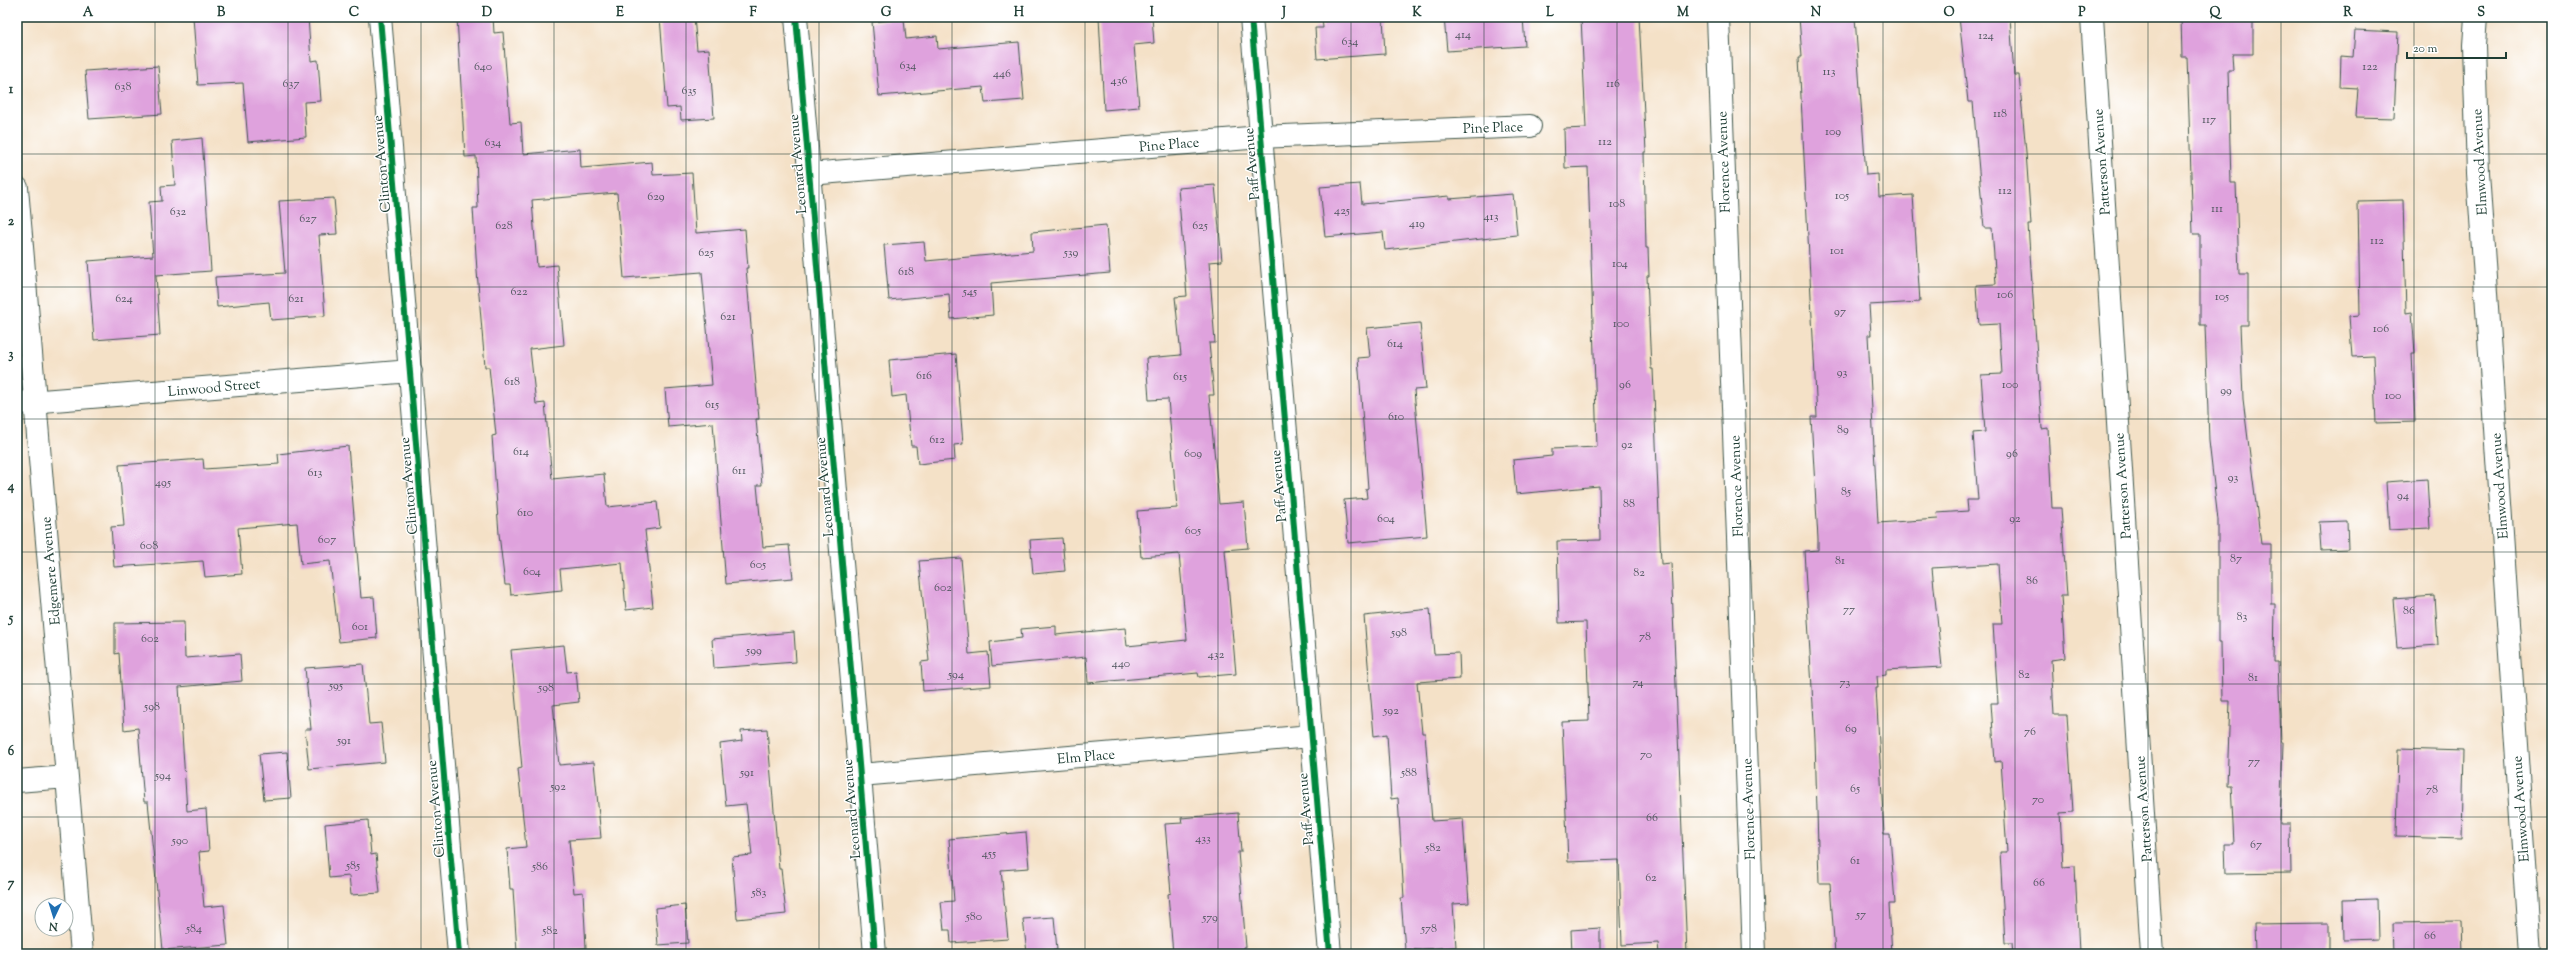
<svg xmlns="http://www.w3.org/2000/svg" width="2569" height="971" font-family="'Sorts Mill Goudy',serif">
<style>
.building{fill:#dfa2dd}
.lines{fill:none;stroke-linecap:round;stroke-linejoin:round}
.minor-casing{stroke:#3f564a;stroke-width:24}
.minor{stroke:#fff;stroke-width:22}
.cycleway-casing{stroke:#fff;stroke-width:8}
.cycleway{stroke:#00873e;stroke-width:6}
.grid{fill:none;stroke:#1f3d34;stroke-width:1;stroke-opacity:0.55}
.labels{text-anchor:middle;stroke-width:3;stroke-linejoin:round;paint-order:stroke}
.number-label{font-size:12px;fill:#4f565e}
.street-label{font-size:14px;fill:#1f3d34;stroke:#fff}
.neatline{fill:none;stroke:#1f3d34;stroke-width:1.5}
.grid-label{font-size:13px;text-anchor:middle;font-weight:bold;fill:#1f3d34}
</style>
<rect width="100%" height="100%" fill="#fff"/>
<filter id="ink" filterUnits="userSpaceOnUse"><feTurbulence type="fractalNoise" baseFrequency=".025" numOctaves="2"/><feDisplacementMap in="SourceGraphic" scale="8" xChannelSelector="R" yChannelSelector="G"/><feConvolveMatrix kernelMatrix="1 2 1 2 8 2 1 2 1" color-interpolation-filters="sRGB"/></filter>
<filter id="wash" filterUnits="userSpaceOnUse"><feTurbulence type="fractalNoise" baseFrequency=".012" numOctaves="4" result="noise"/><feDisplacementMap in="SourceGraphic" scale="16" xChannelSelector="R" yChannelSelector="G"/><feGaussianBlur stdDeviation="0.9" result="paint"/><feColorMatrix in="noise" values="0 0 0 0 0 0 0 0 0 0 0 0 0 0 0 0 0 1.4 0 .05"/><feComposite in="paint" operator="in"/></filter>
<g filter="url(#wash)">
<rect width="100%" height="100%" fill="#f4e1c7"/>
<g id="blocks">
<path class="building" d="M 193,17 L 308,17 L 311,61 L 318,60 L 321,101 L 304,102 L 306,137 L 248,142 L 243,83 L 198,85 Z
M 457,17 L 493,17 L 494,33 L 503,32 L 510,123 L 521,122 L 523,154 L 580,149 L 581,168 L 652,162 L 653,175 L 692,173 L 696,233 L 745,229 L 748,268 L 746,268 L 759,419 L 756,419 L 762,485 L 757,485 L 763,547 L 789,545 L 793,578 L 726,584 L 713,423 L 668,427 L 665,389 L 712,385 L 702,272 L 624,278 L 617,193 L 532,200 L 537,267 L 557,265 L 564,345 L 530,349 L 536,404 L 545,403 L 552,479 L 604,474 L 607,507 L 657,502 L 660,528 L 645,530 L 653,607 L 626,610 L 622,563 L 560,569 L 562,590 L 511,595 L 510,585 L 505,585 L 499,534 L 492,436 L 496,435 L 489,367 L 485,367 L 477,271 L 473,208 L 478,208 L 476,156 L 465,157 Z
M 660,17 L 694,17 L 697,50 L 709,49 L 714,118 L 681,120 L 680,107 L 667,108 Z
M 1099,17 L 1152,17 L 1154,43 L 1134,45 L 1139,107 L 1104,110 Z
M 1322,17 L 1383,17 L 1385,54 L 1317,59 L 1315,28 L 1323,28 Z
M 1444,17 L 1523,17 L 1525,46 L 1447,51 Z
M 1581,17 L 1639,17 L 1646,152 L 1644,152 L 1646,248 L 1648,248 L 1649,276 L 1647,276 L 1651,369 L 1653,369 L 1661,564 L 1671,563 L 1687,954 L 1659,954 L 1658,943 L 1622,945 L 1619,860 L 1568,862 L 1562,722 L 1589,721 L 1586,622 L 1559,623 L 1557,541 L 1600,540 L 1599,486 L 1516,494 L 1513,460 L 1552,456 L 1552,449 L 1597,447 L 1588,167 L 1565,168 L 1564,129 L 1586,128 Z
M 1799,17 L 1855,17 L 1866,175 L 1878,174 L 1879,197 L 1913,195 L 1920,302 L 1869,305 L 1871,335 L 1868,335 L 1878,523 L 1938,519 L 1937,513 L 1968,511 L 1967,500 L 1978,500 L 1973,433 L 1985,432 L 1981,375 L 2002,374 L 1999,324 L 1979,325 L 1976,285 L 1996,284 L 1992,228 L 1984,228 L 1973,102 L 1968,102 L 1959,17 L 2010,17 L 2014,75 L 2019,75 L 2026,152 L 2031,225 L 2028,225 L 2042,429 L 2048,428 L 2052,508 L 2061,508 L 2067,596 L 2061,596 L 2065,658 L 2051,660 L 2054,715 L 2067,715 L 2073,812 L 2060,813 L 2063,867 L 2075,866 L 2079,954 L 2013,954 L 2012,943 L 2005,943 L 2000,852 L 2007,852 L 2001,761 L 1995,762 L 1991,703 L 1998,703 L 1993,624 L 2002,624 L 1998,564 L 1932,568 L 1942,667 L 1886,670 L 1886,675 L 1877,676 L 1878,688 L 1876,688 L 1884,834 L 1890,834 L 1895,904 L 1889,904 L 1892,954 L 1835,954 L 1830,883 L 1819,883 L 1815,739 L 1804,551 L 1818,550 L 1818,539 L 1811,417 L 1817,417 L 1799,57 L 1802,57 Z
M 2181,17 L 2253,17 L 2253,54 L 2232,54 L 2233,70 L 2228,70 L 2231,183 L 2236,183 L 2239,274 L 2248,274 L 2248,325 L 2240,325 L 2243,399 L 2261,544 L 2271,544 L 2271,604 L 2275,604 L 2274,662 L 2278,662 L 2281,742 L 2283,742 L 2280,824 L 2290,824 L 2291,873 L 2225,874 L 2224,844 L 2234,844 L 2231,785 L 2227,785 L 2230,701 L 2222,701 L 2221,642 L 2218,642 L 2218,520 L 2209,441 L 2205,325 L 2200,325 L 2200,234 L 2193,234 L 2187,57 L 2182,57 Z
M 904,19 L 906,39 L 937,36 L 938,49 L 1019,42 L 1024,100 L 985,103 L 983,87 L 879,96 L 872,22 Z
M 2355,30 L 2398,32 L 2394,118 L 2356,117 L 2358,88 L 2340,87 L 2341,56 L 2353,57 Z
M 158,66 L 162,114 L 89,119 L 85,71 Z
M 202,138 L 211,271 L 156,275 L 160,335 L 94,340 L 88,261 L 153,256 L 149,202 L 162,201 L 161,186 L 175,185 L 172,141 Z
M 1360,184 L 1362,204 L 1449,196 L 1449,199 L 1513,194 L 1517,235 L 1385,250 L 1383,232 L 1325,237 L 1320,187 Z
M 1215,185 L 1222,261 L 1209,262 L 1215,343 L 1209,343 L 1214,395 L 1209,395 L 1219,504 L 1244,502 L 1248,548 L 1225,550 L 1236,674 L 1199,677 L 1198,673 L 1088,683 L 1086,657 L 992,666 L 990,642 L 1022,638 L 1021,629 L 1056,626 L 1056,635 L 1125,628 L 1127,646 L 1187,640 L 1179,554 L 1141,557 L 1137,511 L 1177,508 L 1168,399 L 1149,400 L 1146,358 L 1181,355 L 1175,297 L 1187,296 L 1178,188 Z
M 334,198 L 337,234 L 319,235 L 325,316 L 271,320 L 269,302 L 217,307 L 215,277 L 285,273 L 279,201 Z
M 2403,200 L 2406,313 L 2412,312 L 2415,354 L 2412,354 L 2415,422 L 2376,423 L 2373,356 L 2352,357 L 2349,316 L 2360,315 L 2358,201 Z
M 1106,225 L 1110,273 L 991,283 L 993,315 L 951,319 L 949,294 L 889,300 L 884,245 L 924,242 L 926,261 L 1033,251 L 1032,232 Z
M 1420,323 L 1426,389 L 1414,390 L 1427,536 L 1348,543 L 1344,500 L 1367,498 L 1366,489 L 1368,488 L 1358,358 L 1370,357 L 1367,328 Z
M 956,354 L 963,444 L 954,445 L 955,460 L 918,464 L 916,446 L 911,446 L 906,395 L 892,397 L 889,360 Z
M 348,446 L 361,598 L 374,597 L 377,638 L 339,642 L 330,561 L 301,564 L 297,523 L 238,528 L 242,574 L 205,577 L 203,561 L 114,567 L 111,527 L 124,526 L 119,465 L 203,459 L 204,469 L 279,464 L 278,454 Z
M 2427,479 L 2430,528 L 2389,530 L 2386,482 Z
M 2347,521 L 2348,549 L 2321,550 L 2319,522 Z
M 1062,538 L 1065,571 L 1033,574 L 1030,540 Z
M 961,558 L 969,654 L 988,652 L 991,686 L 923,691 L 921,662 L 929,661 L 919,561 Z
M 2435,596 L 2438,645 L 2397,648 L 2393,599 Z
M 1430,609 L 1434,654 L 1459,653 L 1460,679 L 1417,682 L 1422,733 L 1425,733 L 1432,821 L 1463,819 L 1469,903 L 1453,904 L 1456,947 L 1405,950 L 1401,898 L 1404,898 L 1398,798 L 1391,799 L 1387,734 L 1374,736 L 1364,616 Z
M 184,622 L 185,658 L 240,654 L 242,681 L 179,687 L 187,811 L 206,809 L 209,851 L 199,852 L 204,907 L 224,905 L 228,945 L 163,950 L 148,802 L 144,802 L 138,728 L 124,730 L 119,653 L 115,654 L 115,623 Z
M 794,632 L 796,662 L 714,668 L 712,639 Z
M 564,645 L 567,672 L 576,671 L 579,702 L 553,705 L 559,765 L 594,762 L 601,838 L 569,840 L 574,893 L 583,892 L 586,948 L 517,952 L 513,889 L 510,889 L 507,849 L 526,847 L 518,769 L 522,768 L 511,650 Z
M 363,664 L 369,724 L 381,723 L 385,762 L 309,769 L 305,729 L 311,729 L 305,668 Z
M 767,729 L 779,869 L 781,869 L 786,914 L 737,919 L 732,857 L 752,855 L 746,804 L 726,806 L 720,744 L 742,741 L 741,731 Z
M 2398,749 L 2464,751 L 2462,838 L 2396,836 Z
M 287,752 L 291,798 L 264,800 L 259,754 Z
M 1238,813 L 1241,852 L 1238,852 L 1246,947 L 1243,947 L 1244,954 L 1173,954 L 1168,894 L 1171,893 L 1165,824 L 1182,823 L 1181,818 Z
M 368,820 L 371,855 L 376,854 L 380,893 L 351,895 L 349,876 L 329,878 L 325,824 Z
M 1026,832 L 1029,868 L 1001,870 L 1008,939 L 951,943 L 950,930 L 944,930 L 941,902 L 954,901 L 949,839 Z
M 2377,899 L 2378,939 L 2344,940 L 2343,900 Z
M 685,905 L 688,943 L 658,945 L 655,908 Z
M 1054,917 L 1057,950 L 1027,953 L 1023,919 Z
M 2461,922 L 2462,954 L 2394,954 L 2393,923 Z
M 2329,923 L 2329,954 L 2255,954 L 2254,924 Z
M 1600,928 L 1600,954 L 1572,954 L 1571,930 Z"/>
</g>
</g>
<g filter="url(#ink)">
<use href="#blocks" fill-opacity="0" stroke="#3f564a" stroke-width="1"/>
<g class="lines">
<defs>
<path id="minor" d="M 380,17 L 459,954
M 796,17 L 875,954
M 1251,17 L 1330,954
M 1718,17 L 1754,954
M 2092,17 L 2152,954
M 2476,17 L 2474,45 L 2478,173 L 2530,954
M 809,174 L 1261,137 L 1530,126
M 17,188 L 82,954
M 17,403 L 411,371
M 860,775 L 1311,736
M 17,781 L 67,777"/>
</defs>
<use href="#minor" class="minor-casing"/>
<use href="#minor" class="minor"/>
<defs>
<path id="cycleway" d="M 380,17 L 459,954
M 796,17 L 875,954
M 1251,17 L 1330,954"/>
</defs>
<use href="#cycleway" class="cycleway-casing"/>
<use href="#cycleway" class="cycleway"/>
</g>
</g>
<path class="grid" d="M 155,17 L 155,954M 288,17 L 288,954M 421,17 L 421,954M 554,17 L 554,954M 686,17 L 686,954M 819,17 L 819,954M 952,17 L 952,954M 1085,17 L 1085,954M 1218,17 L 1218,954M 1351,17 L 1351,954M 1484,17 L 1484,954M 1617,17 L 1617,954M 1750,17 L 1750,954M 1883,17 L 1883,954M 2015,17 L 2015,954M 2148,17 L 2148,954M 2281,17 L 2281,954M 2414,17 L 2414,954M 17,154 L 2552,154M 17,287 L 2552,287M 17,419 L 2552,419M 17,552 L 2552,552M 17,684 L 2552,684M 17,817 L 2552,817"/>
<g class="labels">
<g class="number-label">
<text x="1463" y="38">414</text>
<text x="1986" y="39">124</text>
<text x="1350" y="45">634</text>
<text x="908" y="69">634</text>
<text x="483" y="70">640</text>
<text x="2370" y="70">122</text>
<text x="1829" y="75">113</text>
<text x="1002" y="77">446</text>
<text x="1119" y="84">436</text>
<text x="291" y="87">637</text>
<text x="1613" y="87">116</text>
<text x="123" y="90">638</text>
<text x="689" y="94">635</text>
<text x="2000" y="117">118</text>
<text x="2209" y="123">117</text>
<text x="1833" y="135">109</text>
<text x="1605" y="145">112</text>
<text x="493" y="146">634</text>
<text x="2005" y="194">112</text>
<text x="1842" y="199">105</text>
<text x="656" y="200">629</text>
<text x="1617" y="207">108</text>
<text x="2217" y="212">111</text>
<text x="1342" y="214">425</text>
<text x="178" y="215">632</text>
<text x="1491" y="220">413</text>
<text x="308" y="222">627</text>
<text x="1417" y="227">419</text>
<text x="504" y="229">628</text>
<text x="1200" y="229">625</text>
<text x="2377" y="244">112</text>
<text x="1837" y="254">101</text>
<text x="706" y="256">625</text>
<text x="1071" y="256">539</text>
<text x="1620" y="267">104</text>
<text x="906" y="275">618</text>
<text x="519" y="295">622</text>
<text x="970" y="295">545</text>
<text x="2005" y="298">106</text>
<text x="2222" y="300">105</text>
<text x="124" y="302">624</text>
<text x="296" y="302">621</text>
<text x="1840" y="315">97</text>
<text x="728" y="320">621</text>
<text x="1621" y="327">100</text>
<text x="2381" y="332">106</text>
<text x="1395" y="347">614</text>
<text x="1842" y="376">93</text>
<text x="924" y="379">616</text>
<text x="1180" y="380">615</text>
<text x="512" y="385">618</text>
<text x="1625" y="388">96</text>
<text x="2010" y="388">100</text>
<text x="2226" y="394">99</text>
<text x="2393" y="399">100</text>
<text x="712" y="408">615</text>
<text x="1396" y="420">610</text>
<text x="1843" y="433">89</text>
<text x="937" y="443">612</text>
<text x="1627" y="448">92</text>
<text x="521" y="455">614</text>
<text x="1193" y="457">609</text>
<text x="2012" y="457">96</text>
<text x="739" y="474">611</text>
<text x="315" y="476">613</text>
<text x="2233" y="481">93</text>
<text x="163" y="486">495</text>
<text x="1846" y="495">85</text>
<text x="2403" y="499">94</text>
<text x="1629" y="507">88</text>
<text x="525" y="516">610</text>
<text x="1386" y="522">604</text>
<text x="2015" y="522">92</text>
<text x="1193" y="534">605</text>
<text x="327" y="543">607</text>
<text x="149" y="549">608</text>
<text x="2236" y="562">87</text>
<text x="1840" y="564">81</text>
<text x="758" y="568">605</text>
<text x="532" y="575">604</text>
<text x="1639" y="576">82</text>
<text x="2032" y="584">86</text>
<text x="943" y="591">602</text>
<text x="1849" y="613">77</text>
<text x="2409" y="614">86</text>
<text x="2242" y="620">83</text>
<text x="360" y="630">601</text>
<text x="1399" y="636">598</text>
<text x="1645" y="640">78</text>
<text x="150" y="642">602</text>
<text x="754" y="654">599</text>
<text x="1216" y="658">432</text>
<text x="1121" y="667">440</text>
<text x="956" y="678">594</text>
<text x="2024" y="678">82</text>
<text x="2253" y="681">81</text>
<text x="1638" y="686">74</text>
<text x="1845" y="686">73</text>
<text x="336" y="689">595</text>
<text x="546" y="691">598</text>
<text x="152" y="710">598</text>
<text x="1391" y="714">592</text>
<text x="1851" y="732">69</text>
<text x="2030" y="735">76</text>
<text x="344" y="744">591</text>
<text x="1646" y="758">70</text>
<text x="2254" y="765">77</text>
<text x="747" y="776">591</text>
<text x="1409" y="776">588</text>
<text x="163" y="779">594</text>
<text x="558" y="790">592</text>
<text x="1855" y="792">65</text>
<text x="2432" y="793">78</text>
<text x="2038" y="803">70</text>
<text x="1652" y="821">66</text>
<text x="1203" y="842">433</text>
<text x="180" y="844">590</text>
<text x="2256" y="848">67</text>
<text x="1433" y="851">582</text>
<text x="989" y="857">455</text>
<text x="1855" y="864">61</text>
<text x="353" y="869">585</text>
<text x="540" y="870">586</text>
<text x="1651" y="881">62</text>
<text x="2039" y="886">66</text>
<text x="759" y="896">583</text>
<text x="1861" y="918">57</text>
<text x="974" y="920">580</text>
<text x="1210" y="921">579</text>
<text x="194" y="932">584</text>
<text x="1429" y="932">578</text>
<text x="550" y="934">582</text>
<text x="2430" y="939">66</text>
</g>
<g class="street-label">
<text transform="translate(1493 127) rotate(-2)" y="5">Pine Place</text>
<text transform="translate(1169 144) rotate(-5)" y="5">Pine Place</text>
<text transform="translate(1723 162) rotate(-92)" y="5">Florence Avenue</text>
<text transform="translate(2101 162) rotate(-94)" y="5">Patterson Avenue</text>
<text transform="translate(2479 162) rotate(-93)" y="5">Elmwood Avenue</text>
<text transform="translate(381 164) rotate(-95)" y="5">Clinton Avenue</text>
<text transform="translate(797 164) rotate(-95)" y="5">Leonard Avenue</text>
<text transform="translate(1251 164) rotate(-95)" y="5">Paff Avenue</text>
<text transform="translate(214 387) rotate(-5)" y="5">Linwood Street</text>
<text transform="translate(408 486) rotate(-95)" y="5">Clinton Avenue</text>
<text transform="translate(1278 486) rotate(-95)" y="5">Paff Avenue</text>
<text transform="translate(1736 486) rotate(-92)" y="5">Florence Avenue</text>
<text transform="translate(2122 486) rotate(-94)" y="5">Patterson Avenue</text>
<text transform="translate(2499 486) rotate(-94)" y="5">Elmwood Avenue</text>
<text transform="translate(824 487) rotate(-95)" y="5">Leonard Avenue</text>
<text transform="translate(50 571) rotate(-95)" y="5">Edgemere Avenue</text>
<text transform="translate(1086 756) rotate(-5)" y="5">Elm Place</text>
<text transform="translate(435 809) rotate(-95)" y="5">Clinton Avenue</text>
<text transform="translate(851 809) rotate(-95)" y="5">Leonard Avenue</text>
<text transform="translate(1305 809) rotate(-95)" y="5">Paff Avenue</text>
<text transform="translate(1748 809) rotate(-92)" y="5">Florence Avenue</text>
<text transform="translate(2143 809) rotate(-94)" y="5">Patterson Avenue</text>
<text transform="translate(2520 809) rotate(-94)" y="5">Elmwood Avenue</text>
</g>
</g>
<rect width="2569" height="971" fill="none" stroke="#fff" stroke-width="44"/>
<g transform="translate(54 917) rotate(184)"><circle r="19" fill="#ffffff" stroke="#a5b1ae"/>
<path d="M0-3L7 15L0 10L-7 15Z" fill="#1f6fb2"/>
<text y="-6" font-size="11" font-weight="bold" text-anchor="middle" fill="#1f3d34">N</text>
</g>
<path d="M2407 52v6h99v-6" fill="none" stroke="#1f3d34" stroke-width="2"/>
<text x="2413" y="52" font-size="12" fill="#1f3d34" stroke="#ffffff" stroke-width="3" paint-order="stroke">20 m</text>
<rect x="22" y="22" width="2525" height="927" class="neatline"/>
<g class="grid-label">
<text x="88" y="16">A</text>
<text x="221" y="16">B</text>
<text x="354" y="16">C</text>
<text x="487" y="16">D</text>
<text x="620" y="16">E</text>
<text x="753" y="16">F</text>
<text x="886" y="16">G</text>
<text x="1019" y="16">H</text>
<text x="1152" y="16">I</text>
<text x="1284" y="16">J</text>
<text x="1417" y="16">K</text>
<text x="1550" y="16">L</text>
<text x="1683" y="16">M</text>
<text x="1816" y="16">N</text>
<text x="1949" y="16">O</text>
<text x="2082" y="16">P</text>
<text x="2215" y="16">Q</text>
<text x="2348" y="16">R</text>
<text x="2481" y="16">S</text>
<text x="11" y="93">1</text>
<text x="11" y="225">2</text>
<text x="11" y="358">3</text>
<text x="11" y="490">4</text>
<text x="11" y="622">5</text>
<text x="11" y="755">6</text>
<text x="11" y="887">7</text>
</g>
</svg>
